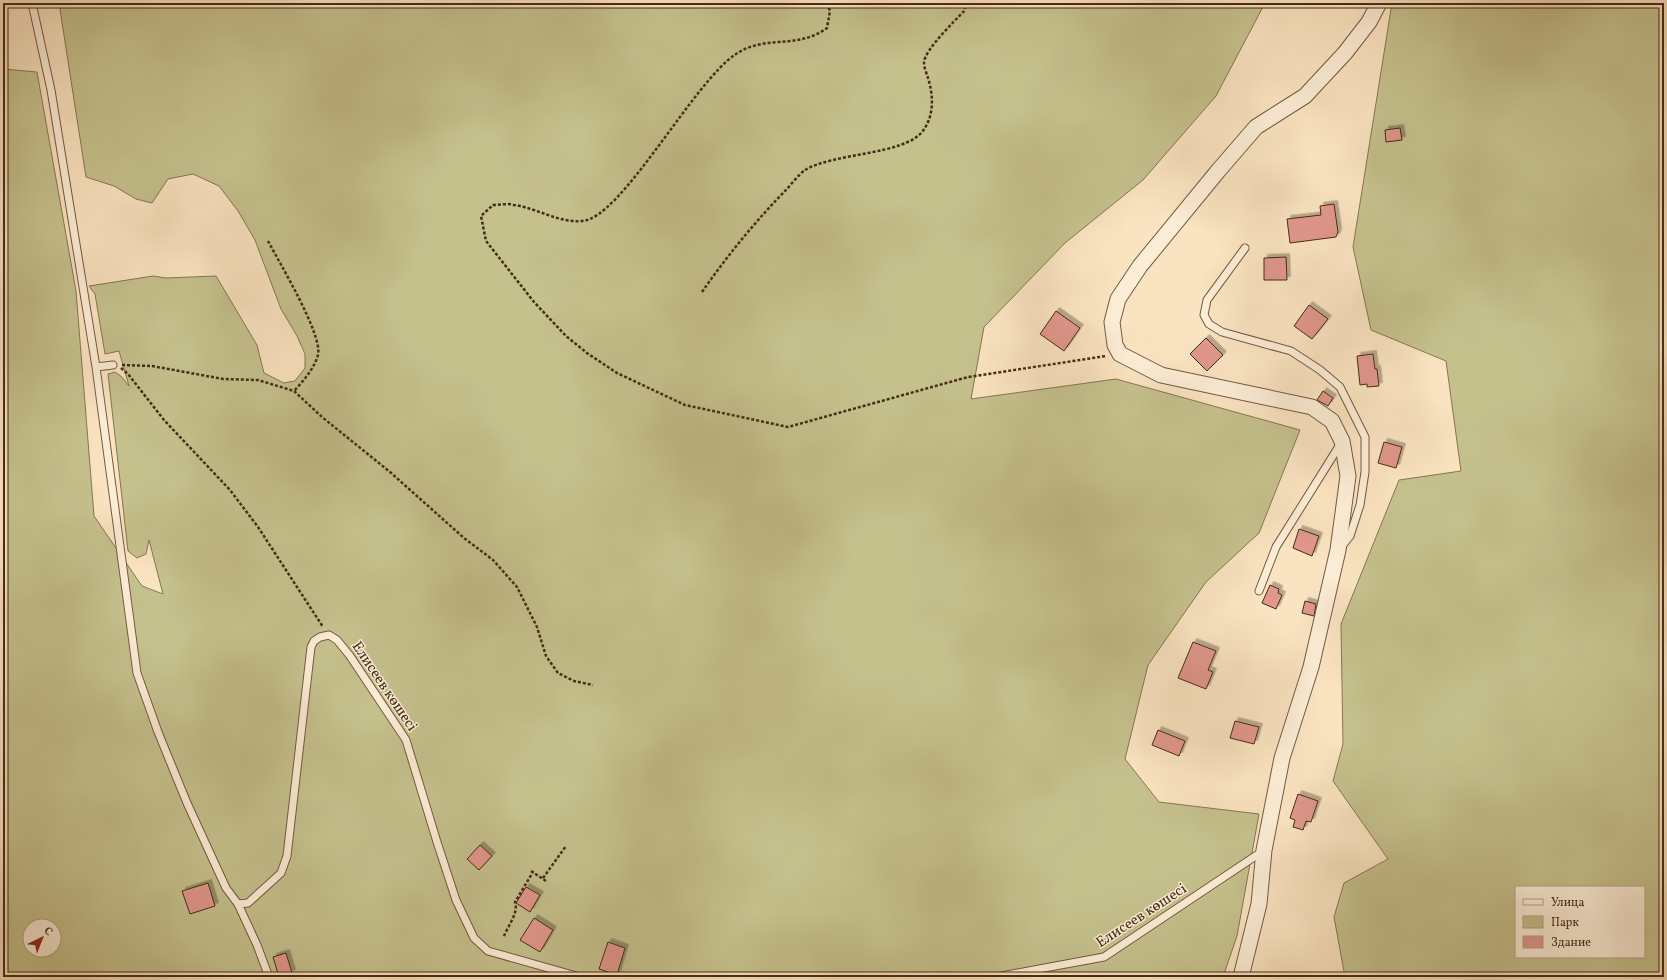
<svg xmlns="http://www.w3.org/2000/svg" width="1667" height="980" font-family="Vollkorn,serif">
<style>
.green{fill:#c5c18d;stroke:#867652;fill-rule:evenodd}
.building{fill:#e1978c;stroke:#462b17;filter:url(#shadow)}
.lines{fill:none;stroke-linecap:round;stroke-linejoin:round}
.service-casing{stroke:#735941;stroke-width:9}
.minor-casing{stroke:#735941;stroke-width:17}
.path{stroke:#462b17;stroke-width:2.5;stroke-dasharray:3 2;stroke-linecap:butt}
.service{stroke:#fcedd6;stroke-width:7}
.minor{stroke:#fcedd6;stroke-width:15}
.labels{text-anchor:middle;stroke-width:3;stroke-linejoin:round;paint-order:stroke}
.street-label{font-size:15px;fill:#462b17;stroke:#fcedd6}
</style>
<defs>
<filter id="shadow"><feDropShadow dx="3.5" dy="-3.5" stdDeviation="0" flood-color="#0004"/></filter>
</defs>
<rect width="100%" height="100%" fill="#fae3c0"/>
<filter id="stains"><feTurbulence type="fractalNoise" baseFrequency=".005" numOctaves="4"/><feColorMatrix values="0 0 0 0 .2 0 0 0 0 .09 0 0 0 0 .02 0 0 0 .5 -.17"/></filter>
<radialGradient id="worn" r=".72"><stop offset=".6" stop-color="#630" stop-opacity="0"/><stop offset="1" stop-color="#630" stop-opacity=".3"/></radialGradient>
<path class="green" d="M 59,3 L 1265,3 L 1216,96 L 1143,180 L 1065,243 L 984,327 L 971,399 L 1116,379 L 1300,430 L 1259,533 L 1206,582 L 1148,665 L 1125,759 L 1159,802 L 1259,814 L 1237,936 L 1223,977 L 3,977 L 3,69 L 37,72 L 76,291 L 94,516 L 142,586 L 163,594 L 149,540 L 146,554 L 137,558 L 128,551 L 108,374 L 115,372 L 122,377 L 129,386 L 119,351 L 105,354 L 95,294 L 89,286 L 153,276 L 166,278 L 216,276 L 257,345 L 264,373 L 284,383 L 295,381 L 305,368 L 305,354 L 297,336 L 281,309 L 255,240 L 238,211 L 219,186 L 193,174 L 168,179 L 152,203 L 136,199 L 114,186 L 86,177 ZM 30,926 L 54,926 L 54,950 L 30,950 Z
M 1392,3 L 1664,3 L 1664,977 L 1345,977 L 1334,917 L 1344,883 L 1388,859 L 1333,781 L 1343,744 L 1341,624 L 1399,480 L 1461,471 L 1446,361 L 1371,330 L 1353,247 ZM 1516,887 L 1644,887 L 1644,957 L 1516,957 Z"/>
<path class="building" d="M 1400,128 L 1402,140 L 1386,142 L 1385,130 Z
M 1334,204 L 1338,232 L 1336,237 L 1290,243 L 1287,219 L 1321,215 L 1320,206 Z
M 1286,257 L 1287,280 L 1264,280 L 1264,258 Z
M 1309,305 L 1328,319 L 1312,339 L 1294,326 Z
M 1056,311 L 1080,328 L 1064,351 L 1040,334 Z
M 1206,338 L 1223,355 L 1207,371 L 1190,354 Z
M 1373,354 L 1375,369 L 1377,369 L 1379,386 L 1367,387 L 1367,384 L 1360,385 L 1357,356 Z
M 1323,391 L 1333,398 L 1328,406 L 1317,400 Z
M 1384,442 L 1402,447 L 1396,468 L 1378,463 Z
M 1299,529 L 1319,536 L 1312,556 L 1293,548 Z
M 1270,585 L 1279,589 L 1278,593 L 1282,595 L 1276,609 L 1262,603 Z
M 1305,601 L 1316,604 L 1314,616 L 1302,613 Z
M 1193,642 L 1216,651 L 1208,670 L 1213,672 L 1206,689 L 1178,678 Z
M 1235,721 L 1259,727 L 1254,744 L 1230,738 Z
M 1158,730 L 1185,741 L 1179,756 L 1152,745 Z
M 1298,794 L 1318,801 L 1311,822 L 1306,821 L 1303,830 L 1293,827 L 1295,820 L 1290,818 Z
M 480,845 L 492,856 L 479,870 L 467,859 Z
M 208,883 L 215,906 L 190,914 L 182,891 Z
M 526,887 L 540,895 L 530,912 L 516,903 Z
M 534,918 L 553,930 L 540,952 L 520,940 Z
M 608,942 L 625,948 L 617,975 L 599,969 Z
M 286,953 L 292,973 L 279,977 L 273,957 Z"/>
<g class="lines">
<defs>
<path id="service" d="M 32,3 L 51,90 L 96,367 L 137,673 L 158,732 L 187,803 L 226,888 L 238,904 L 257,945 L 269,977
M 1245,248 L 1207,300 L 1204,315 L 1209,324 L 1222,332 L 1291,351 L 1320,370 L 1340,387 L 1365,437 L 1365,472 L 1360,505 L 1350,536 L 1342,546
M 96,367 L 113,365
M 1259,591 L 1276,547 L 1341,443
M 238,904 L 248,903 L 281,873 L 287,856 L 311,647 L 314,641 L 320,637 L 329,635 L 337,640 L 350,656 L 406,740 L 437,842 L 456,900 L 474,938 L 488,951 L 580,977
M 996,977 L 1104,957 L 1263,851"/>
<path id="minor" d="M 1241,977 L 1259,904 L 1264,850 L 1282,758 L 1311,667 L 1338,550 L 1348,476 L 1342,441 L 1332,421 L 1312,407 L 1161,375 L 1120,354 L 1115,345 L 1112,322 L 1118,299 L 1140,266 L 1218,171 L 1256,127 L 1305,96 L 1345,53 L 1369,22 L 1379,3"/>
</defs>
<use href="#service" class="service-casing"/>
<use href="#minor" class="minor-casing"/>
<path class="path" d="M 827,3 L 830,11 L 827,28 C 797,50 766,34 736,54 C 694,81 621,219 582,221 C 558,223 537,208 514,205 C 508,203 500,205 493,205 L 481,216 L 486,241 L 534,302 L 566,336 L 587,353 L 617,373 L 685,405 L 788,427 L 968,377 L 1106,356
M 268,241 C 279,262 323,335 318,355 C 314,369 304,380 294,391
M 702,292 C 727,256 754,223 784,192 C 791,185 798,175 805,170 C 833,153 903,155 922,132 C 934,117 934,97 928,78 C 927,74 924,68 924,63 C 924,50 955,21 964,11 L 966,3
M 122,365 L 152,366 L 223,379 L 258,380 L 294,391 L 322,417 L 390,472 L 464,538 L 493,560 L 517,587 L 537,627 L 546,656 L 558,673 L 574,681 L 593,685
M 121,368 L 128,374 L 164,420 L 230,490 L 258,527 L 323,627
M 531,871 L 546,881
M 543,878 L 566,846
M 504,936 C 508,926 519,912 515,902 L 533,872"/>
<use href="#service" class="service"/>
<use href="#minor" class="minor"/>
</g>
<g class="labels">
<g class="street-label">
<text transform="translate(385 686) rotate(56)" y="5">Елисеев көшесі</text>
<text transform="translate(1141 915) rotate(-33)" y="5">Елисеев көшесі</text>
</g>
</g>
<rect width="1667" height="980" fill="none" stroke="#fae3c0" stroke-width="16"/>
<rect x="4" y="4" width="1659" height="972" fill="none" stroke="#462b17" stroke-width="2"/>
<rect x="8" y="8" width="1651" height="964" fill="none" stroke="#462b17"/>
<rect x="1515" y="886" width="130" height="72" fill="#fcedd6" stroke="#b39f8a"/>
<rect x="1523" y="899" width="20" height="6" fill="#fcedd6" stroke="#b39f8a"/>
<text x="1551" y="906" font-size="12" fill="#462b17">Улица</text>
<rect x="1523" y="916" width="20" height="12" fill="#c5c18d" stroke="#b39f8a"/>
<text x="1551" y="926" font-size="12" fill="#462b17">Парк</text>
<rect x="1523" y="936" width="20" height="12" fill="#e1978c" stroke="#b39f8a"/>
<text x="1551" y="946" font-size="12" fill="#462b17">Здание</text>
<g transform="translate(42 938) rotate(43)"><circle r="19" fill="#fcedd6" stroke="#b39f8a"/>
<path d="M0-3L7 15L0 10L-7 15Z" fill="#8f2418"/>
<text y="-6" font-size="11" font-weight="bold" text-anchor="middle" fill="#462b17">С</text>
</g>
<rect width="100%" height="100%" filter="url(#stains)"/>
<rect width="100%" height="100%" fill="url(#worn)"/>
</svg>
